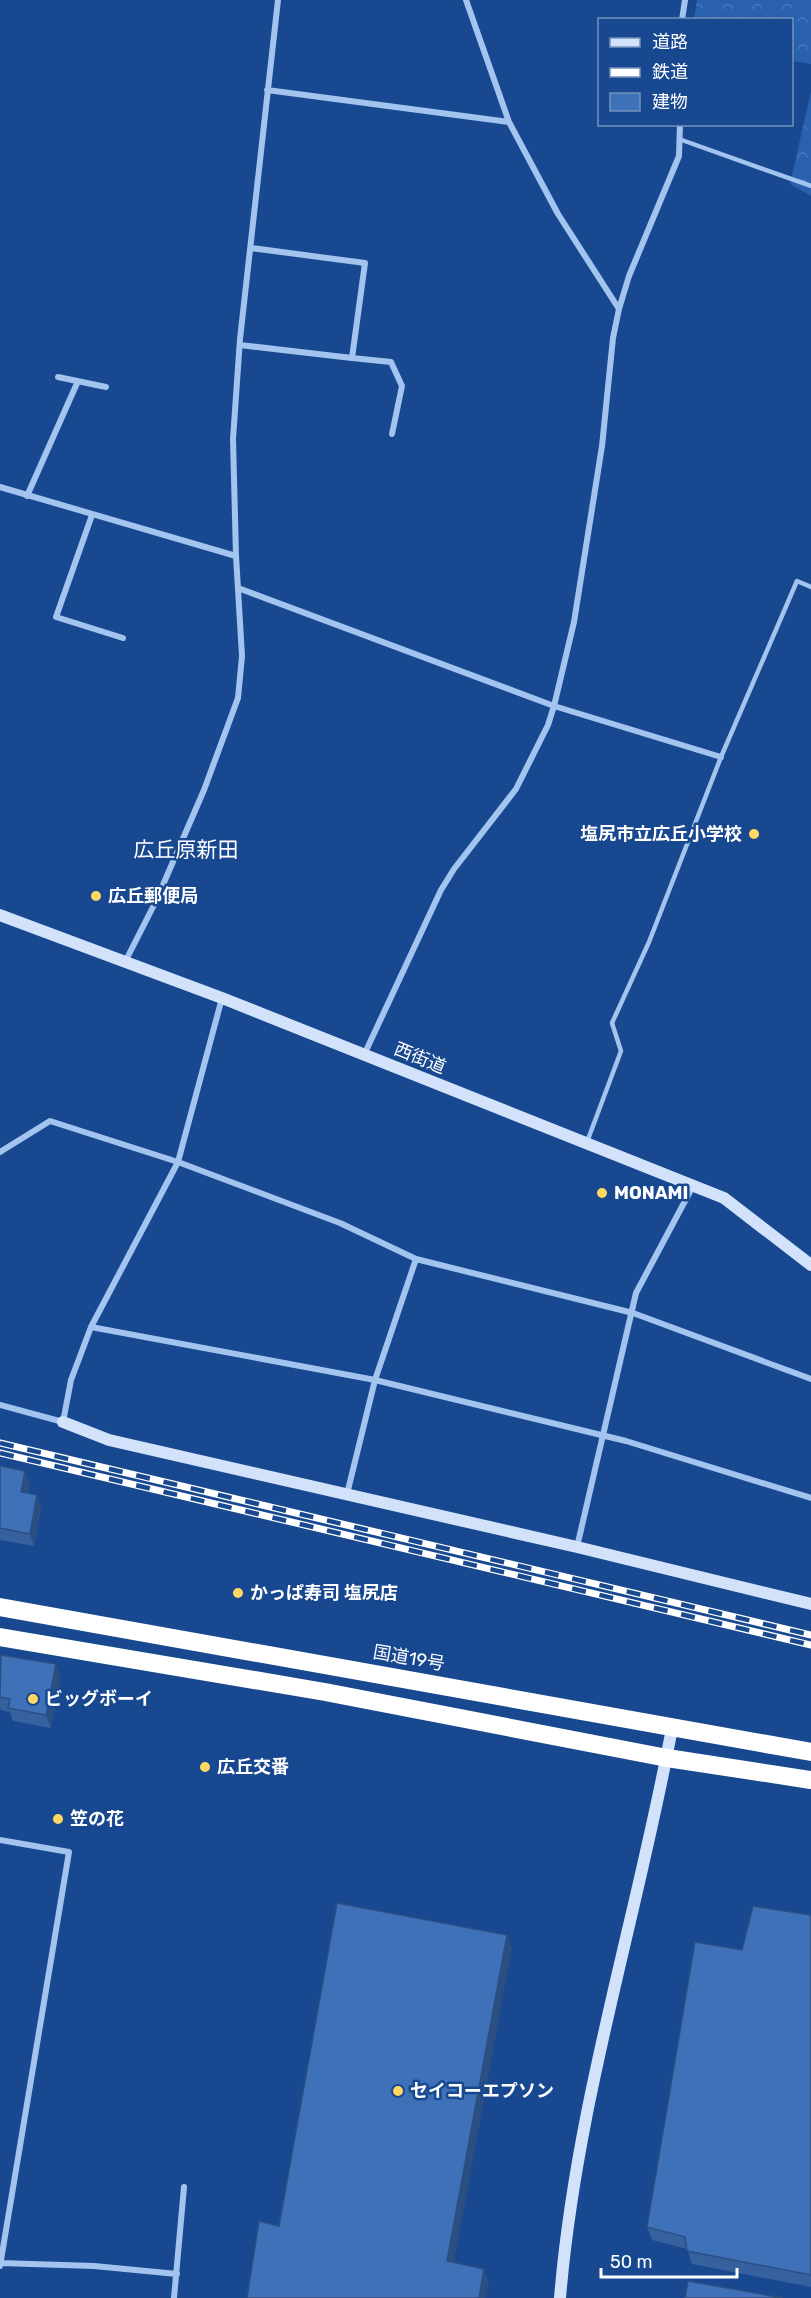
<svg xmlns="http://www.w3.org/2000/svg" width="811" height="2298" font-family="Rubik,'Noto Sans JP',sans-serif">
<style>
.forest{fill:url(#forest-crowns)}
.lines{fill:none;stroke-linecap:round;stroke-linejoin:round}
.lane{stroke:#a4c4f0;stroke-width:4.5}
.street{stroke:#a4c4f0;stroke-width:6}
.secondary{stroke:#d2e2fb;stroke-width:12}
.highway{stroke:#fff;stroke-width:18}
.rail-casing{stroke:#fff;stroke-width:7}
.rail{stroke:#174890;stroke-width:4.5;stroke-dasharray:14;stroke-linecap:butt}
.wall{fill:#36619f}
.shaded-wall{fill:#2c4f82}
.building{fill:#3f71b9;stroke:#2c4f82;stroke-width:1.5}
.poi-dot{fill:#ffd763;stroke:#174890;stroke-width:2}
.labels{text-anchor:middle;stroke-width:5;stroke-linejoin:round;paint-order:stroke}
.poi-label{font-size:18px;font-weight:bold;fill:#fff;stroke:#174890;text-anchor:start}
.street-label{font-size:18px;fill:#fff;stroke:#174890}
.quarter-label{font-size:21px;fill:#fff;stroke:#174890}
</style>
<defs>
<pattern id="forest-crowns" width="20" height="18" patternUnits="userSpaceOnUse" patternTransform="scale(1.5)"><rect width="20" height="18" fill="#2961af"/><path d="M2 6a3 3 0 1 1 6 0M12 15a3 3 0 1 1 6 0" fill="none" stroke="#4979bb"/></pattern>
</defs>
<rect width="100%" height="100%" fill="#174890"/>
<path class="forest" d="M 697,0 L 811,0 L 811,64 L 792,61 L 792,20 L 694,19 Z
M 811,91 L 811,196 L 790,184 Z"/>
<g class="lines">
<path class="lane" d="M 679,139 L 811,186
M 587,1142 L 621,1051 L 612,1023 L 649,942 L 721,757 L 797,581 L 811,587"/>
<path class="street" d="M 466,0 L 509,122 L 558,214 L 619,309
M 682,20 L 685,0
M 267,90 L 509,122
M 240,345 L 352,358 L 365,263 L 251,248
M 352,358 L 391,362 L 402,386 L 392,434
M 58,377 L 106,387
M 0,487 L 236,556
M 27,496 L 78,381
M 92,515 L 56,617 L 123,638
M 238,588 L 554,706 L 721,757
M 125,962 L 156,901 L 204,790 L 238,698 L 242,656 L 236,556 L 233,439 L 240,339 L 278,0
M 364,1055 L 441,890 L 454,869 L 516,789 L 548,725 L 554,706 L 574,622 L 602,446 L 613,338 L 619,309 L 629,276 L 679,156 L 680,124
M 0,1152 L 50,1121 L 178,1162 L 340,1223 L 416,1259 L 633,1313 L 811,1379
M 91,1327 L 375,1380 L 626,1441 L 811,1498
M 0,1405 L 63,1422 L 71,1380 L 91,1327 L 178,1162 L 222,998
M 347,1494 L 375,1380 L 416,1259
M 577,1547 L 636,1293 L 693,1186
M 0,1840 L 69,1852 L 0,2266
M 0,2263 L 94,2266 L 177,2274
M 174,2298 L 184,2187"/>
<path class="secondary" d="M 0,915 L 222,998 L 724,1198 L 811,1265
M 63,1422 L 109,1440 L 577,1547 L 811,1604
M 560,2298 C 576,2104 637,1918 672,1728"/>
<path class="highway" d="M 0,1607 L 811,1752
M 0,1637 L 325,1692 L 667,1758 L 811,1780"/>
<defs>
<path id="rail" d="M 0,1443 L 811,1635
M 0,1453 L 811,1645"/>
</defs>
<use href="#rail" class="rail-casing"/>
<use href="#rail" class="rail"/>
</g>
<path class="wall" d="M 0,1466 L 30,1483 L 28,1493 L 41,1507 L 34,1546 L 0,1540 Z
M 0,1659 L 61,1677 L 51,1728 L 13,1721 L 10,1712 L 1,1710 L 0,1707 Z
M 811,1915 L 811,2287 L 692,2264 L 687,2249 L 652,2240 L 647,2227 L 742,1950 Z"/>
<path class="shaded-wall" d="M 25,1471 L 30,1483 L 26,1504 L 21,1492 Z
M 37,1495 L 41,1507 L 34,1546 L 30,1534 Z
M 56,1664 L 61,1677 L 51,1728 L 46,1715 Z
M 507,1935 L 512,1948 L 452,2274 L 447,2261 Z
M 484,2269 L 489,2282 L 486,2298 L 479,2298 Z"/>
<path class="building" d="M 0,1466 L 25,1471 L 21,1492 L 37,1495 L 30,1534 L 0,1528 Z
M 1,1655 L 56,1664 L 46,1715 L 8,1708 L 10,1699 L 0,1697 Z
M 337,1903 L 507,1935 L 447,2261 L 484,2269 L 479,2298 L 247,2298 L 259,2221 L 279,2226 Z
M 753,1906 L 811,1915 L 811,2275 L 687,2251 L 685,2237 L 647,2227 L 695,1942 L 742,1950 Z
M 688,2281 L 783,2298 L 685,2298 Z"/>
<g class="poi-dot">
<circle cx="754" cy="834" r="6"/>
<circle cx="96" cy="896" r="6"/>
<circle cx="602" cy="1193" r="6"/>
<circle cx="238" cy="1593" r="6"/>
<circle cx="33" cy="1699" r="6"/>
<circle cx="205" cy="1767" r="6"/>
<circle cx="58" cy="1819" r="6"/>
<circle cx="398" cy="2091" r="6"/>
</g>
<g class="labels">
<g class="poi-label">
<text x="742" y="840" text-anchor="end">塩尻市立広丘小学校</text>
<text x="108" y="902">広丘郵便局</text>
<text x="614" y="1199">MONAMI</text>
<text x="250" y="1599">かっぱ寿司 塩尻店</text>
<text x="45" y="1705">ビッグボーイ</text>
<text x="217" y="1773">広丘交番</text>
<text x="70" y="1825">笠の花</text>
<text x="410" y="2097">セイコーエプソン</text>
</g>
<g class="street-label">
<text transform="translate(420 1058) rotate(22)" y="6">西街道</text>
<text transform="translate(409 1658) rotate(10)" y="6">国道19号</text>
</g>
<g class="quarter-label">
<text x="186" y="857">広丘原新田</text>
</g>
</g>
<rect x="598" y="18" width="195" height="108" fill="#174890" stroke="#7491bc" stroke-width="1.5"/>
<rect x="610" y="38" width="30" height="9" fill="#d2e2fb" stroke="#7491bc" stroke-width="1.5"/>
<text x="652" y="48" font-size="18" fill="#ffffff">道路</text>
<rect x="610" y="68" width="30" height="9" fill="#ffffff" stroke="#7491bc" stroke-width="1.5"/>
<text x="652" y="78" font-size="18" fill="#ffffff">鉄道</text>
<rect x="610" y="93" width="30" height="18" fill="#3f71b9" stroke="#7491bc" stroke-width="1.5"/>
<text x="652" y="108" font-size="18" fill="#ffffff">建物</text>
<path d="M601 2268v9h136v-9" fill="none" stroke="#ffffff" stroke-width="3"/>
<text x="610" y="2268" font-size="18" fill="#ffffff" stroke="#174890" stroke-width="4.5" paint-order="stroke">50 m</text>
</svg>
